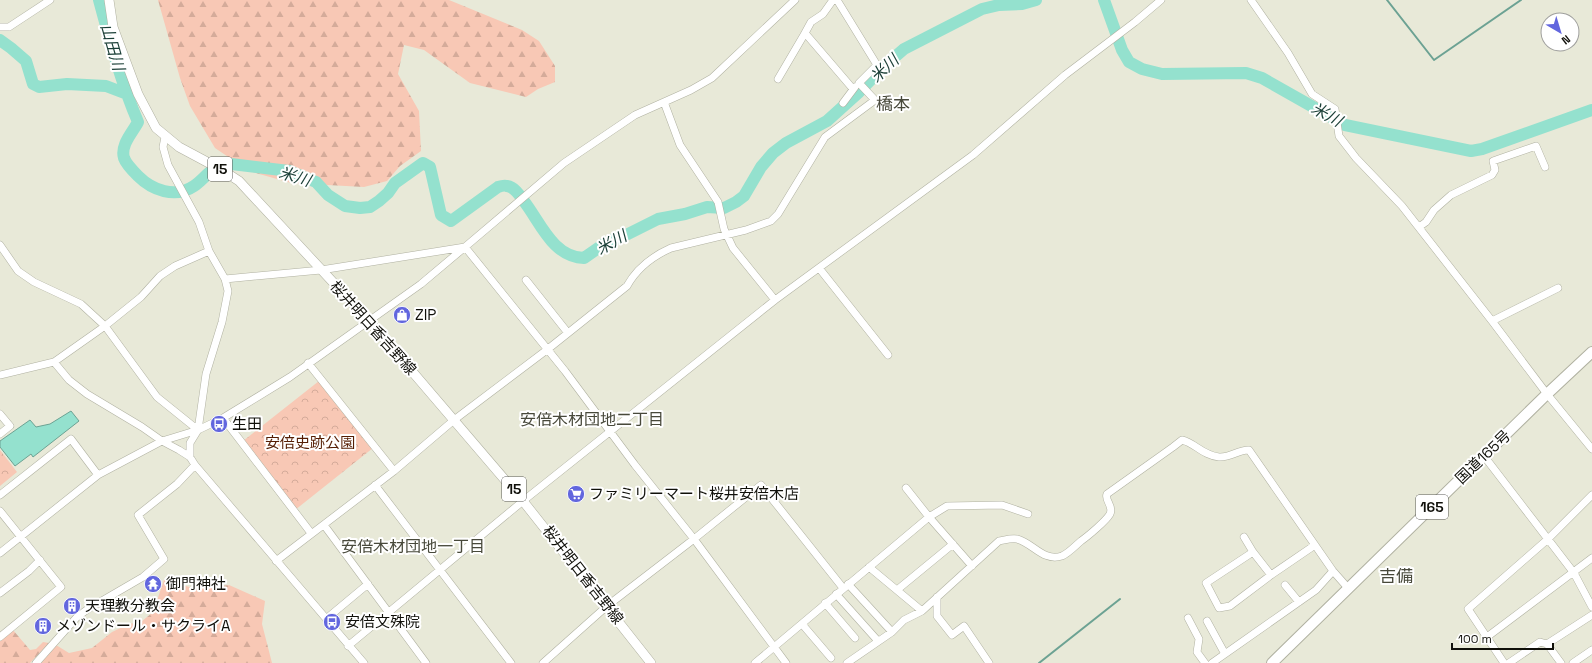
<svg xmlns="http://www.w3.org/2000/svg" width="1592" height="663" font-family="'Space Grotesk','Noto Sans JP',sans-serif">
<style>
.forest{fill:url(#forest-firs)}
.park{fill:url(#park-crowns)}
.water{fill:#94e1ce;stroke:#6ca293}
.lines{fill:none;stroke-linecap:round;stroke-linejoin:round}
.stream{stroke:#6ca293;stroke-width:2}
.river{stroke:#94e1ce;stroke-width:12}
.minor-casing{stroke:#b0b1a1;stroke-width:8}
.major-casing{stroke:#b0b1a1;stroke-width:10}
.highway-casing{stroke:#b0b1a1;stroke-width:12}
.minor{stroke:#fff;stroke-width:7}
.major{stroke:#fff;stroke-width:9}
.highway{stroke:#fff;stroke-width:10}
.labels{text-anchor:middle;stroke-width:4;stroke-linejoin:round;paint-order:stroke}
.shield{fill:#fff;stroke:#585854;stroke-width:1}
.shield-label{font-size:14px;font-weight:bold;fill:#10100a}
.poi-label{font-size:15px;fill:#10100a;stroke:#fff;text-anchor:start}
.street-label{font-size:15px;fill:#10100a;stroke:#fff}
.park-label{font-size:15px;fill:#551e04;stroke:#fff}
.water-label{font-size:16px;font-style:italic;fill:#1b3f37;stroke:#fff}
.neighbourhood-label{font-size:16px;fill:#48493b;stroke:#fff}
.quarter-label{font-size:17px;fill:#48493b;stroke:#fff}
</style>
<defs>
<pattern id="forest-firs" width="22" height="20" patternUnits="userSpaceOnUse"><rect width="22" height="20" fill="#f8c8b5"/><path d="M5 1l3.5 6h-7zM16 11l3.5 6h-7z" fill="#d4ab9a"/></pattern>
<pattern id="park-crowns" width="20" height="18" patternUnits="userSpaceOnUse"><rect width="20" height="18" fill="#f8c8b5"/><path d="M2 6a3 3 0 1 1 6 0M12 15a3 3 0 1 1 6 0" fill="none" stroke="#d4ab9a"/></pattern>
</defs>
<rect width="100%" height="100%" fill="#e8e9d8"/>
<path class="forest" d="M 158,0 L 449,0 L 522,30 L 539,41 L 555,66 L 555,82 L 538,89 L 526,97 L 470,83 L 424,50 L 404,45 L 398,74 L 419,111 L 421,151 L 400,166 L 387,181 L 364,187 L 291,183 L 249,171 L 215,148 L 190,106 L 180,78 Z
M 164,580 L 197,589 L 229,585 L 265,601 L 262,624 L 272,663 L 41,663 L 56,645 L 69,653 L 92,648 L 112,632 L 129,624 L 141,622 L 153,612 Z
M 13,630 L 30,650 L 36,649 L 43,642 L 49,643 L 30,663 L 0,663 L 0,637 Z"/>
<path class="park" d="M 319,381 L 373,448 L 295,510 L 243,441 Z
M 0,450 L 17,472 L 0,486 Z"/>
<path class="water" d="M 71,411 L 79,421 L 33,457 L 31,454 L 15,466 L 0,447 L 0,441 L 30,420 L 36,427 L 50,424 Z"/>
<g class="lines">
<path class="stream" d="M 1387,0 L 1434,60 L 1521,0
M 1039,663 L 1120,599"/>
<path class="river" d="M 99,0 C 110,41 121,82 138,122 C 133,132 120,145 124,158 C 126,164 133,171 138,176 C 152,190 175,199 194,186 C 200,182 205,176 210,172
M 1104,0 L 1122,50 L 1129,62 L 1142,69 L 1162,74 L 1246,73 L 1262,78 L 1345,125 L 1471,151 L 1482,149 L 1592,110
M 0,40 L 11,48 L 26,61 L 33,84 L 39,87 L 67,84 L 106,86 L 127,94
M 223,163 L 289,171 L 316,182 L 328,195 L 345,206 L 360,208 L 370,207 L 379,201 L 388,193 L 395,183 L 423,163 L 430,167 L 441,215 L 451,221 L 498,187 C 501,186 504,185 507,186 C 514,187 519,194 523,200 C 540,221 552,257 584,258 L 607,242 L 628,234 L 658,219 L 685,214 L 707,207 L 724,208 L 736,202 L 744,196 L 761,167 L 773,153 L 786,143 L 827,121 L 858,93 L 882,68 L 904,49 L 982,9 L 999,5 L 1022,4 L 1036,0"/>
<defs>
<path id="minor" d="M 1251,0 L 1288,53 L 1312,94 L 1335,109 L 1339,136 L 1356,158 L 1402,206 L 1492,321 L 1547,394 L 1592,449
M 0,27 L 9,27 L 50,0
M 805,33 L 811,22 L 823,14 L 833,0
M 778,79 L 805,33 L 853,89
M 664,102 L 680,145 L 718,202 L 724,229 L 733,248 L 775,300
M 843,103 L 855,87
M 165,137 L 163,147 L 168,165 L 199,222 L 209,251 L 225,279 L 228,291 L 222,322 L 206,374 L 198,430 L 190,443 L 190,457
M 1419,227 L 1426,222 L 1434,210 L 1451,195 L 1492,175 L 1495,170 L 1493,161 L 1536,146 L 1545,167
M 0,245 L 18,271 L 34,282 L 81,304 L 105,326 L 157,397 L 198,430
M 819,268 L 888,355
M 225,279 L 321,270 L 465,247 L 564,163 L 635,115 L 691,90 L 712,78 L 795,0
M 526,280 L 568,333
M 1492,321 L 1558,288
M 54,362 L 69,380 L 87,394 L 142,427 L 162,441 L 179,450 L 190,457 L 195,465 L 364,663
M 308,363 L 394,471
M 0,375 L 54,362 L 105,326 L 141,297 L 160,276 L 175,266 L 209,251
M 0,414 L 10,426 L 0,434
M 223,418 L 311,533
M 1484,456 L 1574,573 L 1592,607
M 375,485 L 511,663
M 906,488 L 929,517 L 947,506 L 1002,505 L 1028,514
M 0,495 L 71,439 L 98,475
M 0,511 L 61,587 L 0,637
M 324,525 L 426,663
M 1244,537 L 1253,552 L 1271,575
M 1253,552 L 1206,583 L 1219,608 L 1230,606 L 1271,575 L 1315,545
M 0,553 L 98,475 L 162,441 L 198,430 L 223,418 L 290,377 L 421,284 L 465,247 L 565,371 L 635,465 L 694,539 L 786,663
M 276,561 L 394,471 L 454,420 L 548,349 L 627,286 C 637,268 653,256 671,248 L 746,230 L 771,221 L 778,214 L 825,137 L 875,100 L 859,83 L 877,65 L 837,0
M 869,567 L 922,611
M 848,584 L 892,632
M 1285,585 L 1299,602
M 897,590 L 953,544
M 0,593 L 29,571 L 40,560
M 836,594 L 878,641
M 937,597 L 937,616 L 952,635 L 964,626 L 989,663
M 825,603 L 855,638
M 1188,618 L 1199,639 L 1197,652 L 1205,663
M 326,619 L 368,584
M 1207,621 L 1225,654
M 802,624 L 831,658
M 1487,637 L 1592,558
M 348,646 L 523,501 L 775,300 L 973,155 L 1065,75 L 1135,22 L 1161,0
M 36,663 L 77,617 L 88,609 L 143,577 L 164,559 L 138,515 L 177,484 L 195,465
M 543,663 L 607,606 L 694,539 L 761,485 L 843,588
M 755,663 L 929,517 L 972,566
M 847,663 L 892,632 L 904,620 L 922,611 L 999,541 C 1005,540 1011,538 1017,539 C 1033,543 1043,562 1062,556 C 1069,553 1075,546 1081,541 C 1088,536 1106,521 1110,514 C 1114,506 1104,500 1107,494 L 1173,447 L 1182,440 C 1195,443 1202,455 1219,457 C 1230,458 1240,449 1249,450 L 1333,571 L 1348,588
M 1212,663 L 1316,590 L 1333,571
M 1504,663 L 1468,609 L 1548,539 L 1592,495
M 1509,663 L 1540,642 L 1547,644
M 1561,663 L 1547,644 L 1592,615
M 1573,663 L 1592,650"/>
<path id="major" d="M 109,0 L 113,27 L 138,94 L 156,128 L 179,147 L 222,170 L 239,181 L 369,321 L 523,501 L 651,663"/>
<path id="highway" d="M 1272,663 L 1547,394 L 1592,352"/>
</defs>
<use href="#minor" class="minor-casing"/>
<use href="#major" class="major-casing"/>
<use href="#highway" class="highway-casing"/>
<use href="#minor" class="minor"/>
<use href="#major" class="major"/>
<use href="#highway" class="highway"/>
</g>
<defs>
<symbol id="shop-disc" viewBox="-11 -11 22 22"><circle r="9.5" fill="#6266de" stroke="#fff"/><path d="M-5-2.5h2.3a2.7 3.5 0 0 1 5.4 0H5L5.5 6h-11ZM-1.5-2.5h3a1.5 2.3 0 0 0-3 0Z" fill="#fff"/></symbol>
<symbol id="bus-disc" viewBox="-11 -11 22 22"><circle r="9.5" fill="#6266de" stroke="#fff"/><path d="M-5-6H5V4H4V6H2V4H-2V6H-4V4H-5ZM-3.5-4V0h7V-4ZM-3.5 1.2v1.5H-2V1.2ZM2 1.2v1.5H3.5V1.2Z" fill="#fff"/></symbol>
<symbol id="supermarket-disc" viewBox="-11 -11 22 22"><circle r="9.5" fill="#6266de" stroke="#fff"/><path d="M-6-5.5h2.5l.6 2H6L4.5 2H-2.5L-4.4-4H-6ZM-1.5 3.2a1.3 1.3 0 1 0 .1 0ZM3 3.2a1.3 1.3 0 1 0 .1 0Z" fill="#fff"/></symbol>
<symbol id="temple-disc" viewBox="-11 -11 22 22"><circle r="9.5" fill="#6266de" stroke="#fff"/><path d="M0-6L5-2H3V0L6.5 2.5H4V6H1.5V3h-3V6H-4V2.5H-6.5L-3 0V-2H-5Z" fill="#fff"/></symbol>
<symbol id="building-disc" viewBox="-11 -11 22 22"><circle r="9.5" fill="#6266de" stroke="#fff"/><path d="M-4-6H4V6H1V3H-1V6H-4ZM-2.5-4.3h1.7v1.8h-1.7ZM.8-4.3h1.7v1.8H.8ZM-2.5-1h1.7V.8h-1.7ZM.8-1h1.7V.8H.8Z" fill="#fff"/></symbol>
</defs>
<g fill-rule="evenodd">
<use href="#shop-disc" x="392" y="305" width="20" height="20"/>
<use href="#bus-disc" x="209" y="414" width="20" height="20"/>
<use href="#supermarket-disc" x="566" y="484" width="20" height="20"/>
<use href="#temple-disc" x="143" y="574" width="20" height="20"/>
<use href="#building-disc" x="62" y="596" width="20" height="20"/>
<use href="#bus-disc" x="322" y="612" width="20" height="20"/>
<use href="#building-disc" x="33" y="616" width="20" height="20"/>
</g>
<g class="labels">
<g class="shield">
<rect x="208" y="157" width="24" height="24" rx="3"/>
<rect x="502" y="477" width="24" height="24" rx="3"/>
<rect x="1416" y="495" width="32" height="24" rx="3"/>
</g>
<g class="shield-label">
<text x="220" y="174">15</text>
<text x="514" y="494">15</text>
<text x="1432" y="512">165</text>
</g>
<g class="poi-label">
<text x="415" y="320">ZIP</text>
<text x="232" y="429">生田</text>
<text x="589" y="499">ファミリーマート桜井安倍木店</text>
<text x="166" y="589">御門神社</text>
<text x="85" y="611">天理教分教会</text>
<text x="345" y="627">安倍文殊院</text>
<text x="56" y="631">メゾンドール・サクライA</text>
</g>
<g class="street-label">
<text transform="translate(373 328) rotate(48)" y="5">桜井明日香吉野線</text>
<text transform="translate(1483 457) rotate(-44)" y="5">国道165号</text>
<text transform="translate(583 575) rotate(52)" y="5">桜井明日香吉野線</text>
</g>
<g class="park-label">
<text x="310" y="448">安倍史跡公園</text>
</g>
<g class="water-label">
<text transform="translate(113 47) rotate(74)" y="6">山田川</text>
<text transform="translate(884 68) rotate(-43)" y="6">米川</text>
<text transform="translate(1327 114) rotate(29)" y="6">米川</text>
<text transform="translate(295 176) rotate(17)" y="6">米川</text>
<text transform="translate(611 242) rotate(-29)" y="6">米川</text>
</g>
<g class="neighbourhood-label">
<text x="592" y="425">安倍木材団地二丁目</text>
<text x="413" y="552">安倍木材団地一丁目</text>
</g>
<g class="quarter-label">
<text x="893" y="110">橋本</text>
<text x="1396" y="582">吉備</text>
</g>
</g>
<g transform="translate(1560 32) rotate(142)"><circle r="19" fill="#ffffff" stroke="#9f9f9d"/>
<path d="M0-3L7 15L0 10L-7 15Z" fill="#6266de"/>
<text y="-6" font-size="11" font-weight="bold" text-anchor="middle" fill="#10100a">N</text>
</g>
<path d="M1452 643v6h101v-6" fill="none" stroke="#10100a" stroke-width="2"/>
<text x="1458" y="643" font-size="12" fill="#10100a" stroke="#ffffff" stroke-width="3" paint-order="stroke">100 m</text>
</svg>
